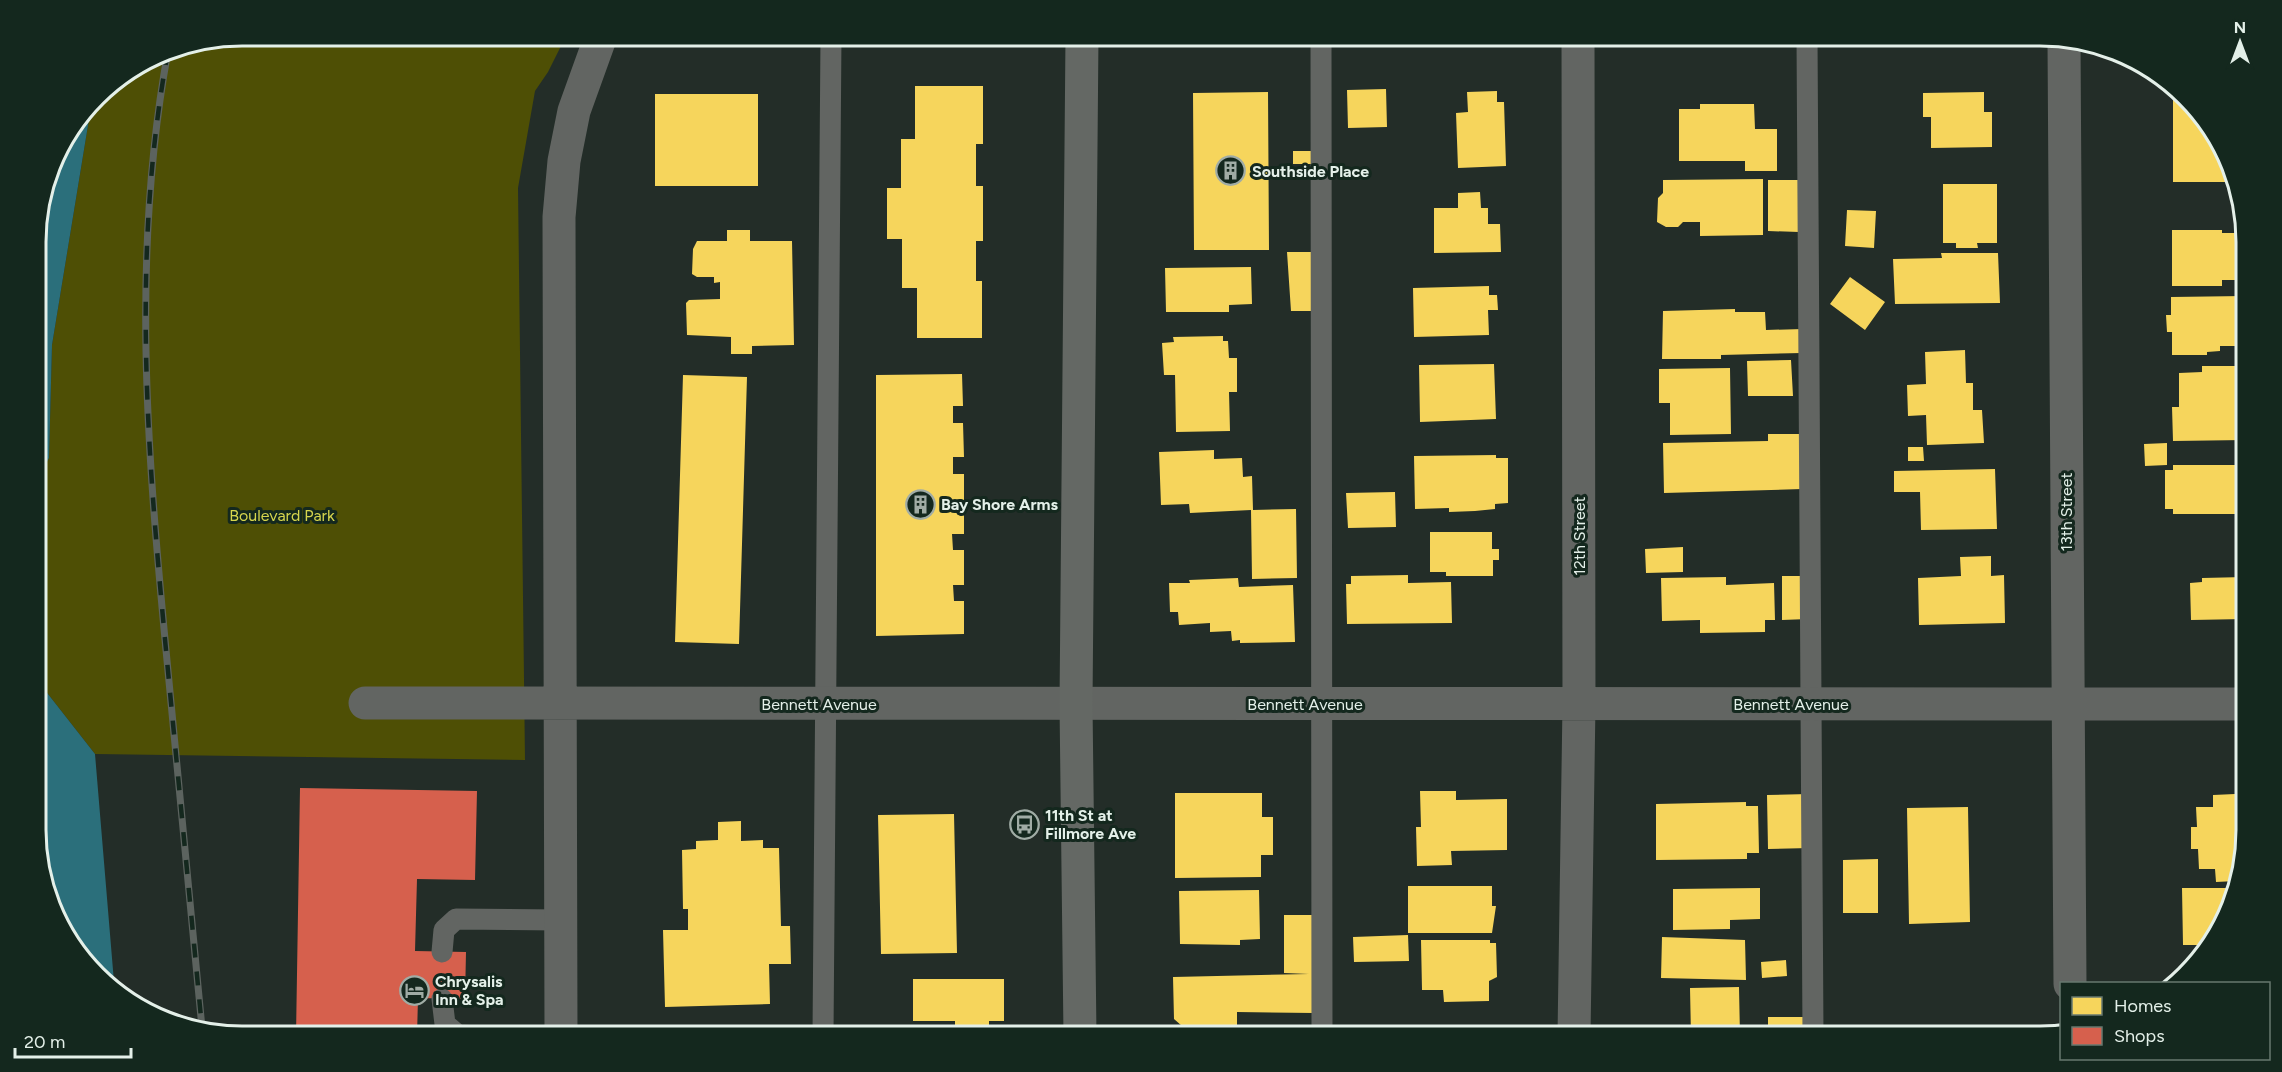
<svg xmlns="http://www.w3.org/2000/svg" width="2282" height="1072" font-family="Figtree,sans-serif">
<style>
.green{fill:#4e4f05}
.water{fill:#2b6f7b}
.homes{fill:#f6d55c}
.shops{fill:#d6604d}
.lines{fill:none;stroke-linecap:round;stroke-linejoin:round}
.lane{stroke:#626562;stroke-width:21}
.street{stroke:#626562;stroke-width:33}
.secondary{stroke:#646864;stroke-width:33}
.rail-casing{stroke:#5c635f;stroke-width:7}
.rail{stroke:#14281e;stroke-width:4.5;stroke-dasharray:14;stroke-linecap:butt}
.labels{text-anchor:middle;stroke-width:6;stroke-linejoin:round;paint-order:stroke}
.poi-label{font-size:16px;font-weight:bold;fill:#e4f0e9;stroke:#14281e;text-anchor:start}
.street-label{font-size:16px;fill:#e4f0e9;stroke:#14281e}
.park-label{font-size:16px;fill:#d6d54d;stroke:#14281e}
.rim{fill:none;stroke:#e4f0e9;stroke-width:3}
</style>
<rect width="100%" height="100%" fill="#232d28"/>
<path class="green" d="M 242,36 L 566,36 L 548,72 L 535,91 L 518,188 L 525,760 L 95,754 L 37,680 L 37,480 L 49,457 L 52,345 L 91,107 L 106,87 L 164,52 Z"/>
<path class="water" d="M 91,107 L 52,345 L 49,458 L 37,480 L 36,228 L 57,151 Z
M 37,680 L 95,754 L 114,982 L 78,955 L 38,857 Z"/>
<path class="homes" d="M 915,86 L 983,86 L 983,144 L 976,144 L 976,186 L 983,186 L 983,241 L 976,241 L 976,281 L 982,281 L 982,338 L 917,338 L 917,288 L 902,288 L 902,239 L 887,239 L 887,188 L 901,188 L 901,139 L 915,139 Z
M 1386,89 L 1387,127 L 1348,128 L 1347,90 Z
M 1497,91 L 1497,102 L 1504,102 L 1506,166 L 1458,168 L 1456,113 L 1468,112 L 1467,92 Z
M 1268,92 L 1269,250 L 1194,250 L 1193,93 Z
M 1984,92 L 1984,112 L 1992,112 L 1992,147 L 1931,148 L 1931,117 L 1923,117 L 1923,93 Z
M 2173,93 L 2204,117 L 2230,182 L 2173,182 Z
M 655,94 L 758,94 L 758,186 L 655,186 Z
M 1700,104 L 1754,104 L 1755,129 L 1777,129 L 1777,171 L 1745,171 L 1745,161 L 1679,161 L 1679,109 L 1700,109 Z
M 1293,151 L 1317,151 L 1317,164 L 1293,164 Z
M 1763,179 L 1763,235 L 1700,236 L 1700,222 L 1683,222 L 1678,227 L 1666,227 L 1657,222 L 1658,198 L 1663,193 L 1663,180 Z
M 1768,180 L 1800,180 L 1799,232 L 1768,231 Z
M 1943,184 L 1997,184 L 1997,243 L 1977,243 L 1978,248 L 1956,248 L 1956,243 L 1943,243 Z
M 1480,192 L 1481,208 L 1488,208 L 1488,224 L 1500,224 L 1501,252 L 1434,253 L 1434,208 L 1458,208 L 1458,193 Z
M 1847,210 L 1876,211 L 1874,248 L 1845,246 Z
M 727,230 L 750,230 L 750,241 L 792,241 L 794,345 L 752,346 L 752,354 L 731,354 L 731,337 L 687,335 L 686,303 L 689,300 L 720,299 L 720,282 L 714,283 L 714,277 L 697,277 L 692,274 L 693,249 L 697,241 L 727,241 Z
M 2172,230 L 2222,230 L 2222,233 L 2235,233 L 2236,280 L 2222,280 L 2222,286 L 2172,286 Z
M 1287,252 L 1318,252 L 1319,311 L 1291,311 Z
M 1941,253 L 1998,253 L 2000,303 L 1895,304 L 1893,259 L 1942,258 Z
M 1251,267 L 1252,304 L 1229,305 L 1229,312 L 1166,312 L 1165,268 Z
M 1850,277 L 1885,302 L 1865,330 L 1830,304 Z
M 1489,286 L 1489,295 L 1497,295 L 1498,310 L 1488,310 L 1489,335 L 1414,337 L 1413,288 Z
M 2244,296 L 2245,346 L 2220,346 L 2220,351 L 2207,352 L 2207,355 L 2172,355 L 2172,332 L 2167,332 L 2166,315 L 2171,315 L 2171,297 Z
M 1735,309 L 1735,312 L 1765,312 L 1766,330 L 1803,329 L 1802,353 L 1721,355 L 1721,359 L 1662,359 L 1663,311 Z
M 1223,336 L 1223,341 L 1228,341 L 1229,358 L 1237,358 L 1237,392 L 1229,392 L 1230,431 L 1176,432 L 1175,375 L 1164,375 L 1162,343 L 1174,342 L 1173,337 Z
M 1965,350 L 1966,383 L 1973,383 L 1973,410 L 1982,410 L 1984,443 L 1927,445 L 1926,415 L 1908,416 L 1907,385 L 1926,384 L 1925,352 Z
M 1791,360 L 1793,396 L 1748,396 L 1747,361 Z
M 1494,364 L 1496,419 L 1420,422 L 1419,365 Z
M 2202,366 L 2245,366 L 2245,440 L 2173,441 L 2172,407 L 2179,407 L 2179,373 L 2202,372 Z
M 1730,368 L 1731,434 L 1670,435 L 1670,403 L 1659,403 L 1659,369 Z
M 962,374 L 963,406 L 953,406 L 953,423 L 963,423 L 964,457 L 953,457 L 953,474 L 964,474 L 964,534 L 952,534 L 953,550 L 964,550 L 964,585 L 953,585 L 954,601 L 964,601 L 964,634 L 876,636 L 876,375 Z
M 683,375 L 747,377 L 739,644 L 675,642 Z
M 1768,434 L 1801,434 L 1802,489 L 1664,493 L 1663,443 L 1768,441 Z
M 2167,443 L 2167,465 L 2145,466 L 2144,444 Z
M 1908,447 L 1923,447 L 1924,461 L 1908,461 Z
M 1214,450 L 1214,459 L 1242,458 L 1243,477 L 1252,476 L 1253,510 L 1296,509 L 1297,578 L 1252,579 L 1251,510 L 1190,513 L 1189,504 L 1161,505 L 1159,452 Z
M 1496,455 L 1496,458 L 1508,458 L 1508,503 L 1495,504 L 1495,509 L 1475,511 L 1449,512 L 1449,508 L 1415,509 L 1414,456 Z
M 2173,465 L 2245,465 L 2245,514 L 2173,514 L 2173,509 L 2165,509 L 2165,470 L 2173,470 Z
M 1995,469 L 1997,529 L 1921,530 L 1920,492 L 1894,492 L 1894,471 Z
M 1395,492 L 1396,527 L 1348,528 L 1346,493 Z
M 1430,532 L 1492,532 L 1492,549 L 1499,549 L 1499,560 L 1493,560 L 1493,576 L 1446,576 L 1446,572 L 1430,572 Z
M 1683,547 L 1683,572 L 1646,573 L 1645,549 Z
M 1991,556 L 1991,576 L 2004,575 L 2005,623 L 1919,625 L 1918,578 L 1961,576 L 1960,557 Z
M 1408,575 L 1408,583 L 1451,582 L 1452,623 L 1347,624 L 1346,584 L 1351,584 L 1351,576 Z
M 1782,576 L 1807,576 L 1808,619 L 1782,620 Z
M 1726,577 L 1726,585 L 1774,583 L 1775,620 L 1765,620 L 1765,632 L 1700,633 L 1700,620 L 1662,621 L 1661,578 Z
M 2245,577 L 2245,619 L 2191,620 L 2190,583 L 2202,582 L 2202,578 Z
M 1238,578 L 1239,587 L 1293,585 L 1295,642 L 1240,643 L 1240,640 L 1232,641 L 1231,631 L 1210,632 L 1210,623 L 1179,625 L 1178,612 L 1170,612 L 1169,583 L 1190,583 L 1189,580 Z
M 1420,791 L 1456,791 L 1456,800 L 1507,799 L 1507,850 L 1451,851 L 1452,865 L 1417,866 L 1416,827 L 1421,827 Z
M 1175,793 L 1262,793 L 1262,817 L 1273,817 L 1273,855 L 1261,855 L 1261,877 L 1175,878 Z
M 1809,794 L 1810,848 L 1768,849 L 1767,795 Z
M 2235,794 L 2235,807 L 2239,807 L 2239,800 L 2246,800 L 2246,830 L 2236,881 L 2216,882 L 2215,869 L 2199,869 L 2198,849 L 2191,849 L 2191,827 L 2197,827 L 2196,807 L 2213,807 L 2213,795 Z
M 1746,802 L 1746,806 L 1758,806 L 1759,853 L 1747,853 L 1747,859 L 1656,860 L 1656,804 Z
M 1968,807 L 1970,922 L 1909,924 L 1907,808 Z
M 954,814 L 957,953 L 881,954 L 878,815 Z
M 741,821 L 741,841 L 763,840 L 763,848 L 779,848 L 781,926 L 790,926 L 791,964 L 769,964 L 770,1004 L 665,1007 L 663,930 L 688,930 L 688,909 L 683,909 L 682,850 L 696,849 L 696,841 L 718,840 L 718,822 Z
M 1878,859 L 1878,913 L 1843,913 L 1843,860 Z
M 1408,886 L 1492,886 L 1492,906 L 1496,906 L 1492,933 L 1408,933 Z
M 1760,888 L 1760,919 L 1730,920 L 1730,929 L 1673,930 L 1673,889 Z
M 2182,888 L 2234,888 L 2230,909 L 2209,945 L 2183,945 Z
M 1259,890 L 1260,939 L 1240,940 L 1240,945 L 1180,944 L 1179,891 Z
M 1284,915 L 1313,915 L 1314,1013 L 1237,1012 L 1237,1032 L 1204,1033 L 1203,1026 L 1182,1026 L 1174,1019 L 1173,977 L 1309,974 L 1284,973 Z
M 1408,935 L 1409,961 L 1354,962 L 1353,937 Z
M 1662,937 L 1745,940 L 1746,980 L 1661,978 Z
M 1421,940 L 1490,940 L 1490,943 L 1496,943 L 1497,977 L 1489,981 L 1489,1001 L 1444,1002 L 1443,990 L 1422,990 Z
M 1786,960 L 1787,976 L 1762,978 L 1761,962 Z
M 913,979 L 1004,979 L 1004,1021 L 989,1021 L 989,1032 L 955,1032 L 955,1021 L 913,1021 Z
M 1739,987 L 1740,1036 L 1691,1036 L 1690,988 Z
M 1768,1017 L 1809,1017 L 1809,1036 L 1768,1036 Z"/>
<path class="shops" d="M 300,788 L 477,791 L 475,880 L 417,879 L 415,951 L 466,952 L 465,999 L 418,998 L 417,1036 L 296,1036 Z"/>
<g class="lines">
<path class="lane" d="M 1321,36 L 1322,1036
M 1807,36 L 1813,1036
M 442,952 L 444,930 L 456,919 L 560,920
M 442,999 L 445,1024 L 458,1035 L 482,1036
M 823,1036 L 831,36"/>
<path class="street" d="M 2064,41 L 2070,984
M 365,703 L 2246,704
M 561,1036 L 559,217 L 564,161 L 574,111 L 601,36
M 1574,1036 L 1579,704 L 1578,36"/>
<path class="secondary" d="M 1080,1036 L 1076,704 L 1082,36"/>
<defs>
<path id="rail" d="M 168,51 C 131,252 147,449 166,650 C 178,776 190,902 202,1028"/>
</defs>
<use href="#rail" class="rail-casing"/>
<use href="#rail" class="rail"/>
</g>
<defs>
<symbol id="building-ring" viewBox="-11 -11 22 22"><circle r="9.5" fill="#14281e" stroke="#a0aca5" stroke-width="1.5"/><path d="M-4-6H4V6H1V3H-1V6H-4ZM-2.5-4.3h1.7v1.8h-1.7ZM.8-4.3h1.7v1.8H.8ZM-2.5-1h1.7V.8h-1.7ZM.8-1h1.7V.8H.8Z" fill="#a0aca5"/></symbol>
<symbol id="bus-ring" viewBox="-11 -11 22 22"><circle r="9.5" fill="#14281e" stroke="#a0aca5" stroke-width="1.5"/><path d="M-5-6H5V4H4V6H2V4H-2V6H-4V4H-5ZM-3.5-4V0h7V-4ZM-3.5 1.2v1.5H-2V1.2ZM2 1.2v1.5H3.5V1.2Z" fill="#a0aca5"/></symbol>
<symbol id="hotel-ring" viewBox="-11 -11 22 22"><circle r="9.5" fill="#14281e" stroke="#a0aca5" stroke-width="1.5"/><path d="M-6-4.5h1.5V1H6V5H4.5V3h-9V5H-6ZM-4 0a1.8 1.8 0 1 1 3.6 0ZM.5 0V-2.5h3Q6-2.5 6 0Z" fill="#a0aca5"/></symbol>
</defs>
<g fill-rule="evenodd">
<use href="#building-ring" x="1214" y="154" width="33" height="33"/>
<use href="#building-ring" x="904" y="488" width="33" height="33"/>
<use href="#bus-ring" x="1008" y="808" width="33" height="33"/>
<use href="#hotel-ring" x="398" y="974" width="33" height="33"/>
</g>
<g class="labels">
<g class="poi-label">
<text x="1252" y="177">Southside Place</text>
<text x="941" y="510">Bay Shore Arms</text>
<text x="1045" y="821">11th St at<tspan x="1045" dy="18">Fillmore Ave</tspan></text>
<text x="435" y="987">Chrysalis<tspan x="435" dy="18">Inn &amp; Spa</tspan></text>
</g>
<g class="street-label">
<text transform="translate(2066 512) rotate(-90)" y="6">13th Street</text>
<text transform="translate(1579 536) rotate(-90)" y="6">12th Street</text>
<text x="819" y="710">Bennett Avenue</text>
<text x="1305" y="710">Bennett Avenue</text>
<text x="1791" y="710">Bennett Avenue</text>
</g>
<g class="park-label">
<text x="282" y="521">Boulevard Park</text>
</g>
</g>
<path d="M0 0H2282V1072H0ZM242 46H2040A196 196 0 0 1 2236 242V830A196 196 0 0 1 2040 1026H242A196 196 0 0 1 46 830V242A196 196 0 0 1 242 46Z" fill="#14281e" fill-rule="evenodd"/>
<path class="rim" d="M242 46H2040A196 196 0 0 1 2236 242V830A196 196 0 0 1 2040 1026H242A196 196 0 0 1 46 830V242A196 196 0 0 1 242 46Z"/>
<rect x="2060" y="982" width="210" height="78" fill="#14281e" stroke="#67786f" stroke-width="1.5"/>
<rect x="2072" y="997" width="30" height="18" fill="#f6d55c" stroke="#67786f" stroke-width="1.5"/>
<text x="2114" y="1012" font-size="18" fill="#e4f0e9">Homes</text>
<rect x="2072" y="1027" width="30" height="18" fill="#d6604d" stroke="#67786f" stroke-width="1.5"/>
<text x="2114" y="1042" font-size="18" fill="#e4f0e9">Shops</text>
<g transform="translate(2240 42)" stroke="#14281e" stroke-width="4.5" paint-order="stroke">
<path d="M0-4.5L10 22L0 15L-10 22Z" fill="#e4f0e9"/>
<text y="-9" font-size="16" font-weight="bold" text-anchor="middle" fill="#e4f0e9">N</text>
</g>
<path d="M15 1048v9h116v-9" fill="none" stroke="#e4f0e9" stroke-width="3"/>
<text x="24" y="1048" font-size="18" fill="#e4f0e9" stroke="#14281e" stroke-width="4.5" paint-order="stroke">20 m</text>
</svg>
